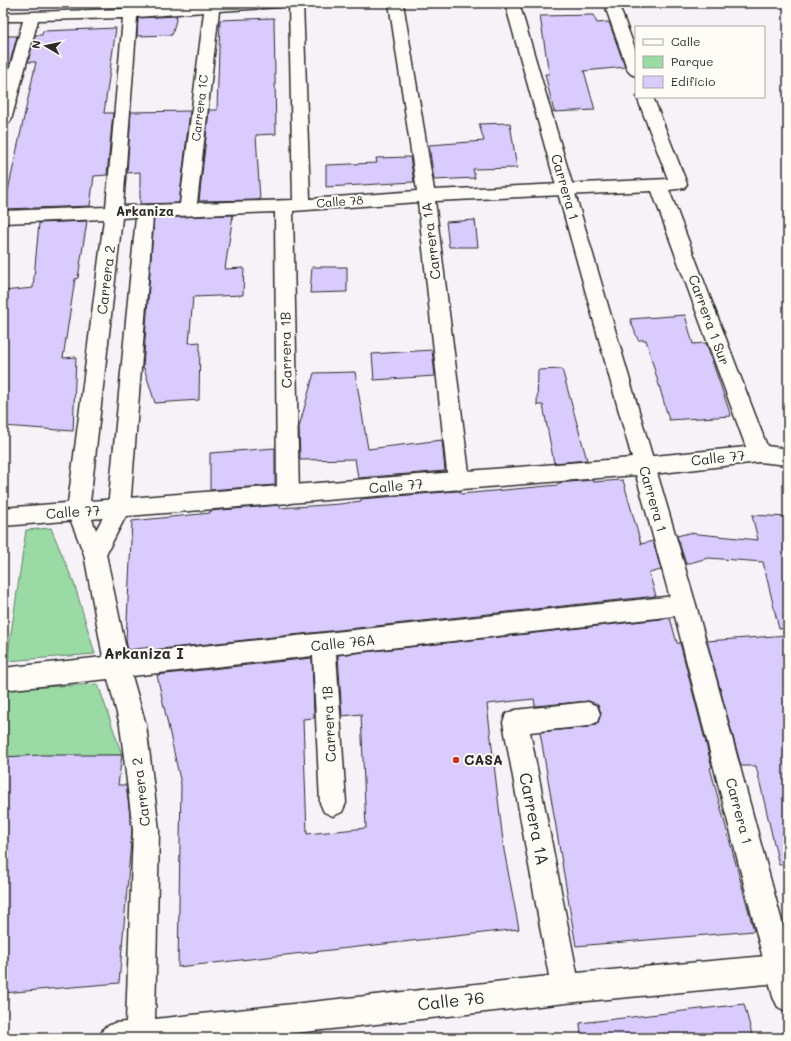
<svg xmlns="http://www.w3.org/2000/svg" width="791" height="1041" font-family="Mali,sans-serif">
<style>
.green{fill:#9adaa4;stroke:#628268}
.building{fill:#d9cbfd;stroke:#2b2b2b}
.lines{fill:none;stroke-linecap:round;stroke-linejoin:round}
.street-casing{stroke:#2b2b2b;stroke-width:3}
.secondary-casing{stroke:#2b2b2b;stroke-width:3}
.street{fill:#fdfcf7;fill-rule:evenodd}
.secondary{fill:#fdfcf7;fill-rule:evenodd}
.poi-dot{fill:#c8321e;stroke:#fdfcf7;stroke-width:1.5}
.labels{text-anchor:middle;stroke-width:4;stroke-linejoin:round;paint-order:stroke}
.far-street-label{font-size:12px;fill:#2b2b2b;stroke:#fdfcf7}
.far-neighbourhood-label{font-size:13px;font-weight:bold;fill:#2b2b2b;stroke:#fdfcf7}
.street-label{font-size:14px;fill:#2b2b2b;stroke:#fdfcf7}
.poi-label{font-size:14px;font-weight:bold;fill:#2b2b2b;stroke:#fdfcf7;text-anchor:start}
.neighbourhood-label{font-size:15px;font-weight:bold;fill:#2b2b2b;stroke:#fdfcf7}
.near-street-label{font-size:17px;fill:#2b2b2b;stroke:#fdfcf7}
</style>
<rect width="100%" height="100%" fill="#f6f2f8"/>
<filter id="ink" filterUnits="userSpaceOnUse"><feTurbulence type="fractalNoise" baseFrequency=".025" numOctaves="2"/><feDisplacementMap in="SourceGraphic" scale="8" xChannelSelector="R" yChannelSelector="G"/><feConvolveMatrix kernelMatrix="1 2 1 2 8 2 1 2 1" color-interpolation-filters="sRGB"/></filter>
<g filter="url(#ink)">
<path class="green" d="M 51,528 L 75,586 L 95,654 L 7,661 L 26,530 Z
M 98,684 L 122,755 L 3,757 L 3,689 Z"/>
<path class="building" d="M 140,3 L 180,3 L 140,6 Z
M 593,15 L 597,23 L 609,22 L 625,67 L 584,71 L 595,110 L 554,112 L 545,74 L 549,74 L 540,16 Z
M 177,16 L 172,35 L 137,36 L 138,18 Z
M 274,18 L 276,134 L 256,135 L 260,200 L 199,201 L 209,110 L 217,110 L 220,20 Z
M 116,28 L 104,113 L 113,113 L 107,175 L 94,176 L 90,206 L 4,209 L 36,62 L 28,62 L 35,35 L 42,35 L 43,31 Z
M 3,36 L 17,36 L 10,63 L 3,63 Z
M 190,111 L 179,203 L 140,204 L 140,172 L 127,173 L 131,112 Z
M 510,123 L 517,168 L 473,169 L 475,178 L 434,180 L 429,145 L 484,141 L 479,124 Z
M 410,157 L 414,182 L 326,187 L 326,165 L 377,163 L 376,158 Z
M 233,215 L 225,269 L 244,268 L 243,295 L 193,297 L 189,343 L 200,342 L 199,400 L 155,403 L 144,368 L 143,368 L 154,218 Z
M 475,220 L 478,247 L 449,247 L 446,222 Z
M 87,221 L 78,278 L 75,279 L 63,358 L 76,357 L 73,431 L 3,426 L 3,291 L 33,288 L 39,223 Z
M 312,267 L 347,267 L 347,292 L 310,293 Z
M 685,315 L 693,344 L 706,343 L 731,416 L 669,420 L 646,340 L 638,340 L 630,319 Z
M 432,350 L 435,376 L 374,380 L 372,354 Z
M 562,369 L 587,460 L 554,463 L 543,405 L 537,405 L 538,370 Z
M 355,372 L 368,449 L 442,440 L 445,471 L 358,478 L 355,459 L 300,460 L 299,427 L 314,373 Z
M 275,448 L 275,485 L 210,490 L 210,453 Z
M 593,480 L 593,482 L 623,480 L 641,544 L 653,541 L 661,570 L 649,573 L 656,596 L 152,650 L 151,647 L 128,650 L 126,640 L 132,521 L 210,513 L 210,511 L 280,505 L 280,508 L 340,504 L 361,501 L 361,499 L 457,491 L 460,491 L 461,494 L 558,485 L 558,483 Z
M 752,515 L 788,517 L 788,628 L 779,629 L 763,562 L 708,558 L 686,564 L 677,536 L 689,533 L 758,540 Z
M 670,618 L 677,643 L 680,643 L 712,767 L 710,768 L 754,931 L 576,946 L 540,732 L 589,727 L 598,723 L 601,713 L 598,705 L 589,701 L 535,706 L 534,699 L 487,704 L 504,850 L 519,929 L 178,967 L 181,784 L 157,675 L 312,658 L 314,718 L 303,719 L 307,834 L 366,828 L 361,714 L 342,716 L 338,655 Z
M 788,635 L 788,864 L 779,865 L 756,766 L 741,766 L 707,641 Z
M 41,755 L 122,755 L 118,785 L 126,785 L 132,830 L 119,983 L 3,993 L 3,757 Z
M 744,1004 L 753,1038 L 581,1038 L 580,1023 Z"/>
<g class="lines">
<defs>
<path id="street" d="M 124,3 L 138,3 L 138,8 L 215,3 L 286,3 L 284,6 L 279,7 L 219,11 L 197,203 L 293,200 L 289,3 L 303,3 L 310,199 L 417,191 L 389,3 L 403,3 L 434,190 L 668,179 L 637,97 L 653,97 L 687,184 L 684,188 L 669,190 L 767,446 L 788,449 L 788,465 L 759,462 L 644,475 L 637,472 L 633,466 L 637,460 L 644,457 L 746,447 L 652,191 L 435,201 L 470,481 L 467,487 L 459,490 L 451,487 L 448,481 L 418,202 L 293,211 L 299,495 L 296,501 L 288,504 L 280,501 L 277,495 L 275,212 L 153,217 L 130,508 L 106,554 L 127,654 L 684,595 L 692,598 L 696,605 L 692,612 L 684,615 L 336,654 L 346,803 L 342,812 L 333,816 L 324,812 L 320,803 L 313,656 L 132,676 L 146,725 L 159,830 L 155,1019 L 549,976 L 503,722 L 506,714 L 515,710 L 588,702 L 597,706 L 600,714 L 597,722 L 588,726 L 530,732 L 577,973 L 788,954 L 788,982 L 566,1003 L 250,1038 L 99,1038 L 104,1028 L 114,1023 L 126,1022 L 133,830 L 120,725 L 108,679 L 3,690 L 3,668 L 103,657 L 84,554 L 67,511 L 104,219 L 3,223 L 3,211 L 106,207 L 123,18 L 38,20 L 11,120 L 9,123 L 3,125 L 3,92 L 23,21 L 3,21 L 3,13 L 123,9 ZM 204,12 L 180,204 L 123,206 L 137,17 ZM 136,217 L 108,508 L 96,530 L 89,511 L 122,218 Z
M 604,3 L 618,3 L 636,51 L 636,76 L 631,74 L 628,71 Z"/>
<path id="secondary" d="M 505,3 L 519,3 L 696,605 L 788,944 L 788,1012 L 778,1007 L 773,997 L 672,605 L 636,475 L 3,526 L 3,508 L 632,458 Z"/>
</defs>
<use href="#street" class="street-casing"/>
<use href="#secondary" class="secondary-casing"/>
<use href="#street" class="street"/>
<use href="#secondary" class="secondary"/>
</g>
</g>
<circle class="poi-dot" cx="456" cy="760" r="4"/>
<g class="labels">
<g class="far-street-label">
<text transform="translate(200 108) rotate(-83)" y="4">Carrera 1C</text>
<text transform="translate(340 202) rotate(-4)" y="4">Calle 78</text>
</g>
<g class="far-neighbourhood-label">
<text x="145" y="216">Arkaniza</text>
</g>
<g class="street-label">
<text transform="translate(565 187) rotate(74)" y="5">Carrera 1</text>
<text transform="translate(431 241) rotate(-97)" y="5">Carrera 1A</text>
<text transform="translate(106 280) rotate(-83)" y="5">Carrera 2</text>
<text transform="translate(709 320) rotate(70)" y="5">Carrera 1 Sur</text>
<text transform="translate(286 350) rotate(-91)" y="5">Carrera 1B</text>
<text transform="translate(718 458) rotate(-6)" y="5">Calle 77</text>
<text transform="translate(396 486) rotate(-5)" y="5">Calle 77</text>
<text transform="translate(653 499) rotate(74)" y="5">Carrera 1</text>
<text transform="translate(73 512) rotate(-4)" y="5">Calle 77</text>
<text transform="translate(343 643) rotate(-6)" y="5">Calle 76A</text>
<text transform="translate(329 724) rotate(-93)" y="5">Carrera 1B</text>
<text transform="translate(141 792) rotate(-97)" y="5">Carrera 2</text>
<text transform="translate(739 811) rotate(75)" y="5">Carrera 1</text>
</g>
<g class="poi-label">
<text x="464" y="765">CASA</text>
</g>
<g class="neighbourhood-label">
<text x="144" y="659">Arkaniza I</text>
</g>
<g class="near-street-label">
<text transform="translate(534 819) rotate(79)" y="6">Carrera 1A</text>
<text transform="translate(451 1001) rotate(-6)" y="6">Calle 76</text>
</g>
</g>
<rect width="791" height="1041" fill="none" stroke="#fdfcf7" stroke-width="16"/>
<rect x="8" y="8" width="775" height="1025" fill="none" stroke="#2b2b2b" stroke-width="1.5" filter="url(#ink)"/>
<rect x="635" y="26" width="130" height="72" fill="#fdfcf7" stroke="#a9a8a5"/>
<rect x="643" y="39" width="20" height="6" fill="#fdfcf7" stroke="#a9a8a5"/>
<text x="671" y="46" font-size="12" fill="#2b2b2b">Calle</text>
<rect x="643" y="56" width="20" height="12" fill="#9adaa4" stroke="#a9a8a5"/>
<text x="671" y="66" font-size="12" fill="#2b2b2b">Parque</text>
<rect x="643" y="76" width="20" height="12" fill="#d9cbfd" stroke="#a9a8a5"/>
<text x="671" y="86" font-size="12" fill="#2b2b2b">Edificio</text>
<g transform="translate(46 46) rotate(279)" stroke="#fdfcf7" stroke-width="3" paint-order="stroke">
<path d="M0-3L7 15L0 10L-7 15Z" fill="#2b2b2b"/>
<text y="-6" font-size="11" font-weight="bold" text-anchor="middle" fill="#2b2b2b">N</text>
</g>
</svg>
